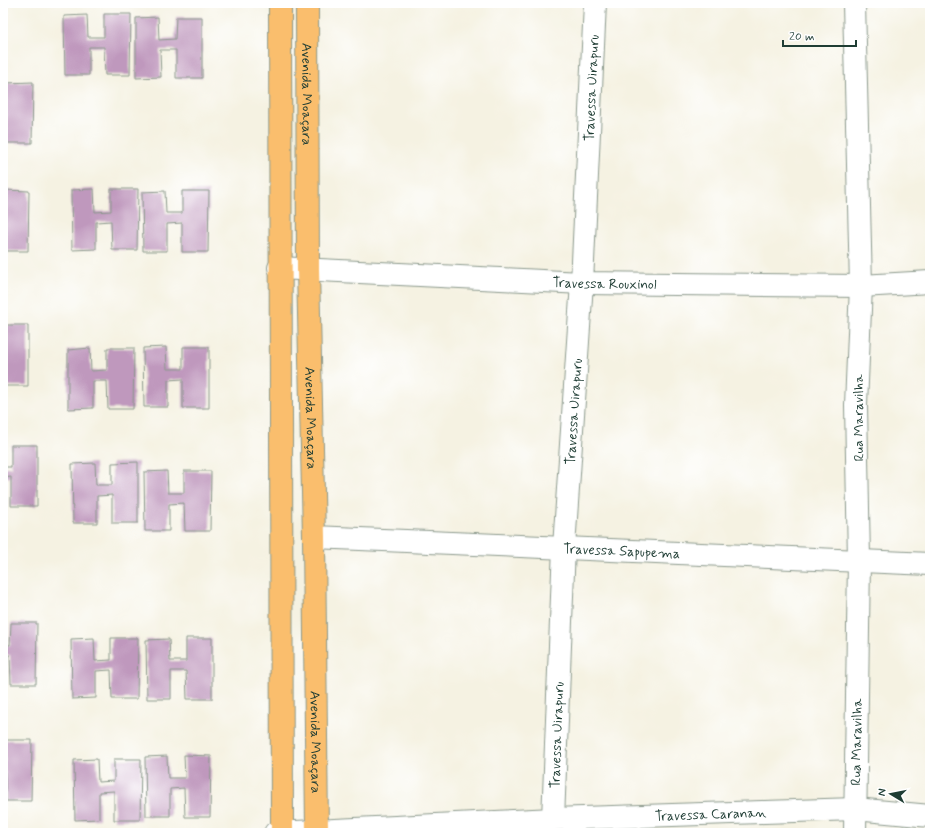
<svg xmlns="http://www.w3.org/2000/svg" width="933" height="836" font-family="Mynerve,sans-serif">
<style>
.building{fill:#bf98bd}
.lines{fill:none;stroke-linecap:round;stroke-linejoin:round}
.minor-casing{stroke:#8a988b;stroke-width:24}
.major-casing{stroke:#8a988b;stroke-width:24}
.minor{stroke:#fff;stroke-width:22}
.major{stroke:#fabe6d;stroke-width:22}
.labels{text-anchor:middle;stroke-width:3.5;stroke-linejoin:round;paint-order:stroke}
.street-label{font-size:14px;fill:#1f3d34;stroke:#fff}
</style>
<rect width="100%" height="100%" fill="#fff"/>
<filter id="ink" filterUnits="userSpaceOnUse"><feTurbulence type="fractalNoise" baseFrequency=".025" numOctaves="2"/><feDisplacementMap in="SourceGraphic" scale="8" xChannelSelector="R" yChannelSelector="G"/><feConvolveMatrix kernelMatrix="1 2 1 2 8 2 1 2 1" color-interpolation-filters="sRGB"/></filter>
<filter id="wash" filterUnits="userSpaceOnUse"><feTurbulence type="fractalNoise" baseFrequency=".012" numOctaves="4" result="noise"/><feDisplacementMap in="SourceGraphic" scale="16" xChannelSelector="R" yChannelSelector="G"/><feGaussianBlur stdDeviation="0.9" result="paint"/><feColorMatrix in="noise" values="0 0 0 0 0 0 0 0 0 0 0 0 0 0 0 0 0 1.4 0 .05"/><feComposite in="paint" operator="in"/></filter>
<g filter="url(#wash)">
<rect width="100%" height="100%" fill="#f5f2e2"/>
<g id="blocks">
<path class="building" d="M 104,14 L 131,14 L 130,75 L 105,75 L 104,47 L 89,47 L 89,75 L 65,75 L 64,16 L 87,15 L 88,37 L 104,37 Z
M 158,17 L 159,40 L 175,39 L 176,17 L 202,17 L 202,78 L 176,78 L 176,50 L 160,50 L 161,77 L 136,78 L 136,18 Z
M 33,82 L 32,143 L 7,143 L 6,115 L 3,115 L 3,105 L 6,105 L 6,83 Z
M 94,189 L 95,212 L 111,211 L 111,189 L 138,189 L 137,250 L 112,250 L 111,221 L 96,222 L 96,249 L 72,250 L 71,190 Z
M 3,190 L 29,191 L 28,251 L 3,251 Z
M 165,191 L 166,213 L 182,213 L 182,191 L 209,191 L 208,252 L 182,252 L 182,223 L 167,224 L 167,251 L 143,251 L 142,192 Z
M 3,325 L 28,325 L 28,386 L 3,386 Z
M 166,347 L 167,369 L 183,369 L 183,347 L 209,347 L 209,408 L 183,408 L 183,379 L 168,380 L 168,407 L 144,407 L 143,348 Z
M 90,348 L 91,371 L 107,370 L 107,348 L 134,348 L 133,409 L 108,409 L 107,381 L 93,381 L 93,408 L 68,409 L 68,350 Z
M 11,445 L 37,445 L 37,506 L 11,506 L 11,477 L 3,478 L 3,467 L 11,467 Z
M 138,462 L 138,523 L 112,523 L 112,495 L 97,496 L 97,523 L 73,523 L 72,464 L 95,463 L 96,485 L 112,485 L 112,463 Z
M 167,471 L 168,493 L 184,493 L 184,471 L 211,471 L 210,531 L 185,531 L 184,503 L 169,504 L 169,531 L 145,531 L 144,472 Z
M 11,623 L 37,623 L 36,684 L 11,684 L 10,655 L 3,656 L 3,645 L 10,645 Z
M 94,638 L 95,661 L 111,660 L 111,638 L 138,638 L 137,699 L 112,699 L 111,670 L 96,671 L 96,698 L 72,699 L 71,639 Z
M 186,638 L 212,638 L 212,699 L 187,699 L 186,671 L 171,671 L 171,699 L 147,699 L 146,640 L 169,639 L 170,661 L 186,661 Z
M 5,740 L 32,740 L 31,801 L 6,801 L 5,772 L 3,772 L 3,762 L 5,762 Z
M 184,755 L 211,756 L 210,817 L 185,817 L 184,788 L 170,789 L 170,816 L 146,816 L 145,757 L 167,756 L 168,778 L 185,778 Z
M 97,759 L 98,782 L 114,781 L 114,759 L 141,759 L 140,820 L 114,820 L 114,791 L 99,792 L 99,819 L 75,820 L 74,760 Z"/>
</g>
</g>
<g filter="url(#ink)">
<use href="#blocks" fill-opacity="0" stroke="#8a988b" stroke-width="1"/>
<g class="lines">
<defs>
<g id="minor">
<path d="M 854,3 L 861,286 L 856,405 L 859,560 L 855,833"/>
<path id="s1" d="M 279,268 L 582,283 L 861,286 L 930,282"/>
<path id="s2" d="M 314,537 L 930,564"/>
<path id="s3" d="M 553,819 L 564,547 L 582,283 L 595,3"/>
<path id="s4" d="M 275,833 L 553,819 L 855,809 L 930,816"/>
</g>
<g id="major">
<path d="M 280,3 L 282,833"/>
<path id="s5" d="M 307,3 L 308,269 L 314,537 L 317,833"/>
</g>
</defs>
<use href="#minor" class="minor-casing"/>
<use href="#major" class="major-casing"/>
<use href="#minor" class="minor"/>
<use href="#major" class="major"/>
</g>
</g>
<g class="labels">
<g class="street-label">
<text dy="5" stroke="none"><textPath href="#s3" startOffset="732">Travessa Uirapuru</textPath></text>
<text dy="5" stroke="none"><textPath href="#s5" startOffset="91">Avenida Moaçara</textPath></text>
<text dy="5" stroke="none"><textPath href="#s1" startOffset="326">Travessa Rouxinol</textPath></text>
<text dy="5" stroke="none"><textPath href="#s3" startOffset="408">Travessa Uirapuru</textPath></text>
<text dy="5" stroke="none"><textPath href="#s5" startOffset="415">Avenida Moaçara</textPath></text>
<text transform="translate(858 418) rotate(-90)" y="5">Rua Maravilha</text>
<text dy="5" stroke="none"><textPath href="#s2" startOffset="308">Travessa Sapupema</textPath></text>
<text dy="5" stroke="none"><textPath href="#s3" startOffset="84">Travessa Uirapuru</textPath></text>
<text dy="5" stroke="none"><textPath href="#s5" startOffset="739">Avenida Moaçara</textPath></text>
<text transform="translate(856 742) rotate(-89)" y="5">Rua Maravilha</text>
<text dy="5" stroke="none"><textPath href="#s4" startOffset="436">Travessa Caranan</textPath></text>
</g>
</g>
<rect width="933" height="836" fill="none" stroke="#fff" stroke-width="16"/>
<g transform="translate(891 794) rotate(280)" stroke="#ffffff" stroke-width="3" paint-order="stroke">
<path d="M0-3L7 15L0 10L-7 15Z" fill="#1f3d34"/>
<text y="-6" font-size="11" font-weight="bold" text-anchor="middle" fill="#1f3d34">N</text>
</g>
<path d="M783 40v6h73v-6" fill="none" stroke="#1f3d34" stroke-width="2"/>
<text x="789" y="40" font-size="12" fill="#1f3d34" stroke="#ffffff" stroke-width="3" paint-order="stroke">20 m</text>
</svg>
